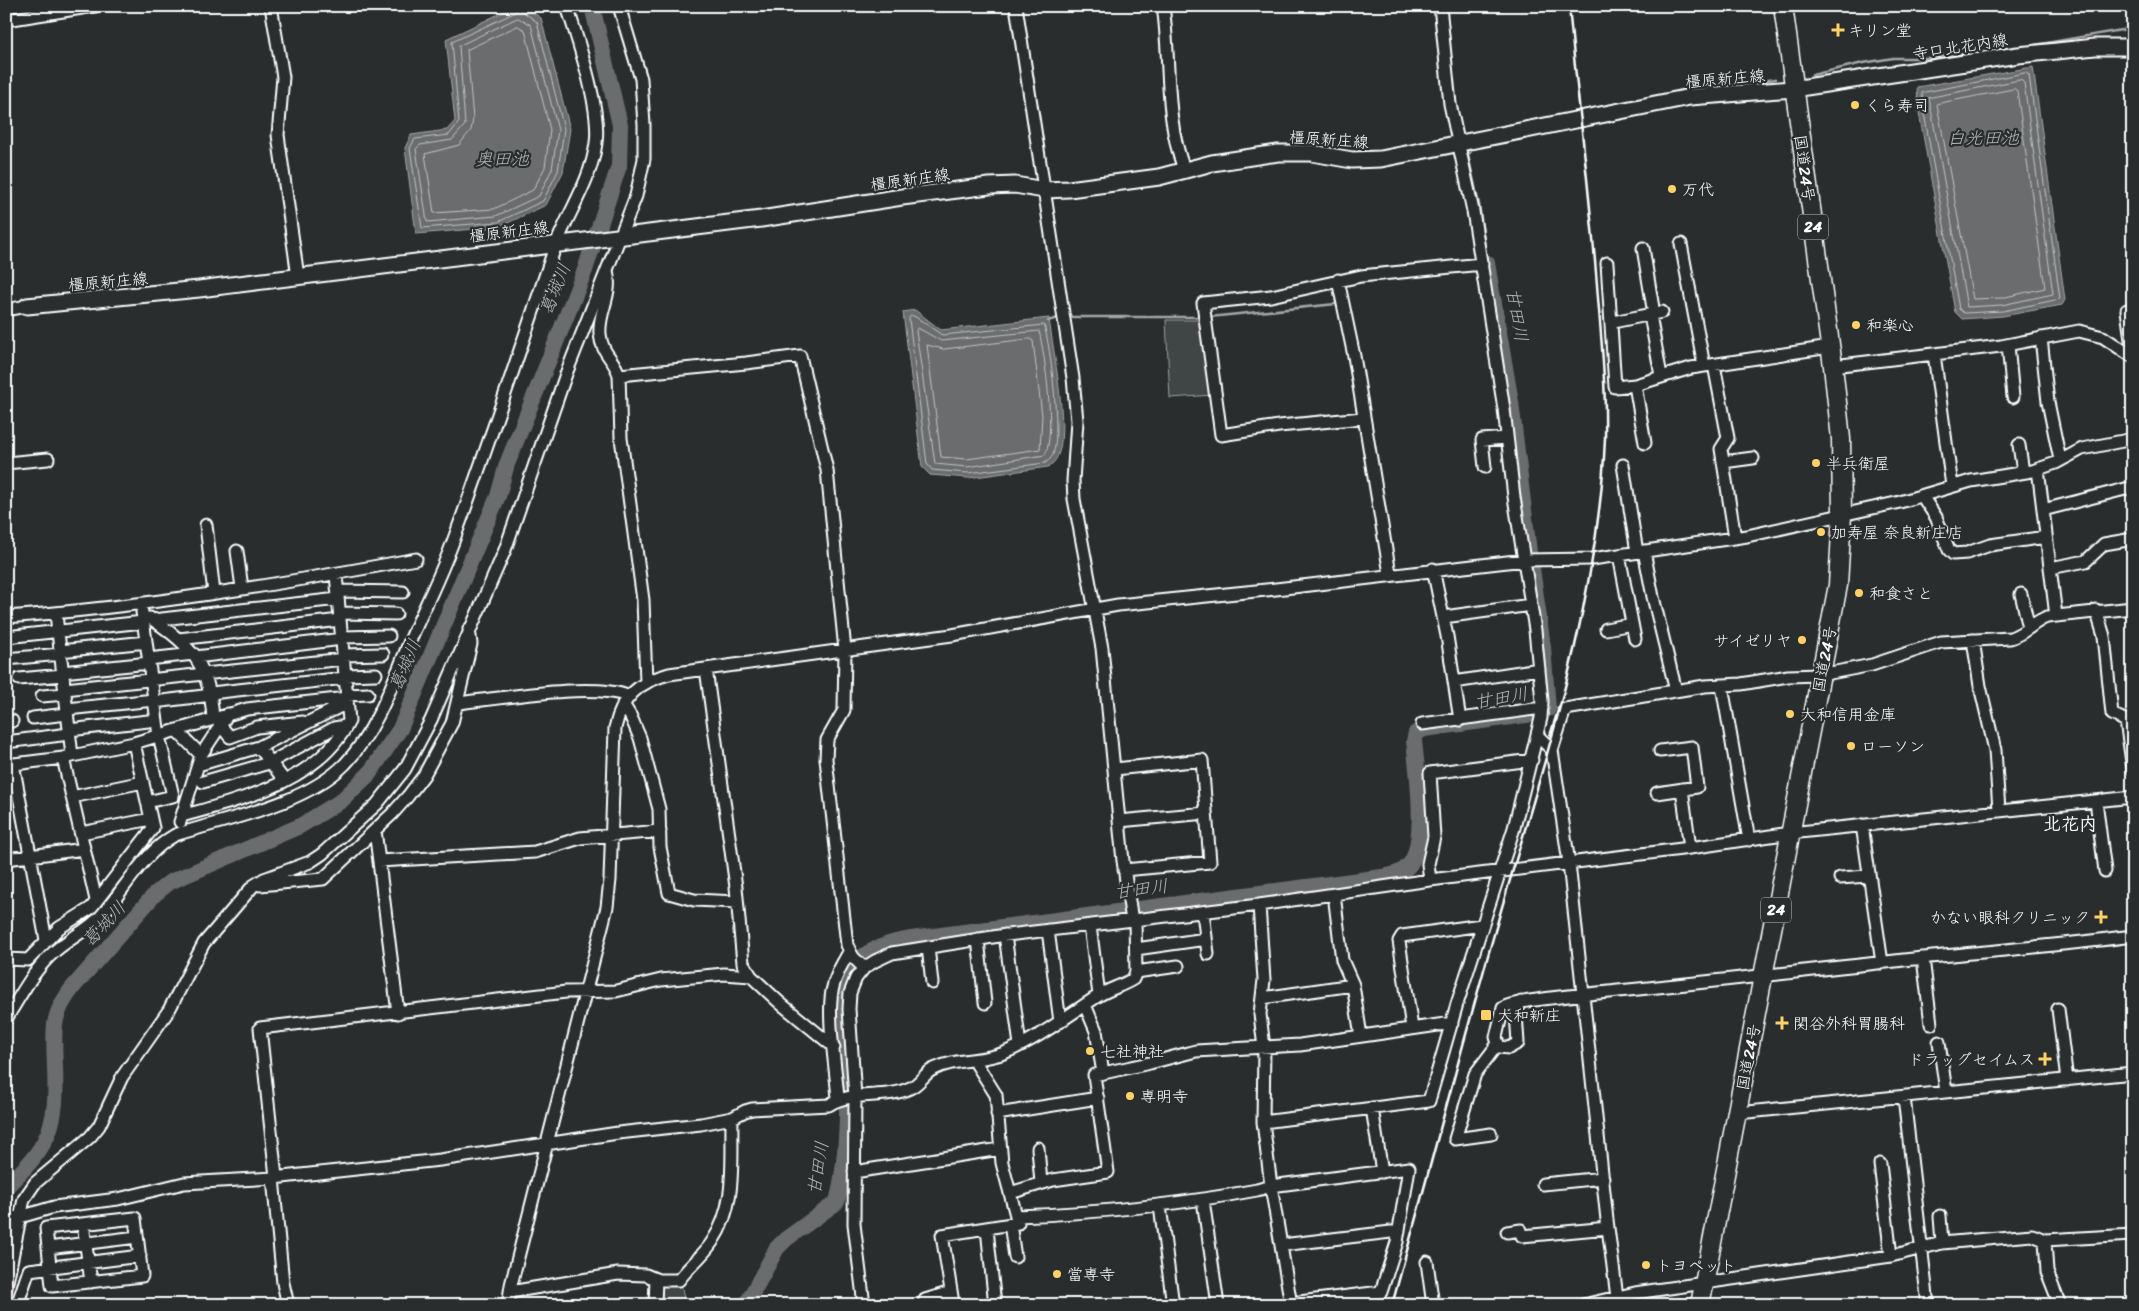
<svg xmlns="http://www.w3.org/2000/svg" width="2139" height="1311" font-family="Sriracha,'Klee One',sans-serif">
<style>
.green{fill:#414445;stroke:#a0a2a2}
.water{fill:#6a6c6d;stroke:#a6a7a7}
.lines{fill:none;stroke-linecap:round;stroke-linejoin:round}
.shore{stroke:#c3c4c5;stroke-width:1}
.stream{stroke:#a6a7a7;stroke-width:2.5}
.river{stroke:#6a6c6d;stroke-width:16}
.minor-casing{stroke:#fff;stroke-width:15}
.major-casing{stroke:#fff;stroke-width:19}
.highway-casing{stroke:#fff;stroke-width:21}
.minor{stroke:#2a2d2e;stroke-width:11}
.major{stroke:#2a2d2e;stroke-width:15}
.highway{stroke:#2a2d2e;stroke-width:18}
.rail{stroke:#fff;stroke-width:2.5}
.poi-dot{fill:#ffd166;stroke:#2a2d2e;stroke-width:2}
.labels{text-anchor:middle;stroke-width:4.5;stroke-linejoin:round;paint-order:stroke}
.shield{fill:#2a2d2e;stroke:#bfc0c0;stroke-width:1}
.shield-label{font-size:15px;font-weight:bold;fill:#fff}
.poi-label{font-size:16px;fill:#fff;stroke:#2a2d2e;text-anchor:start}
.street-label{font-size:16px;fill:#fff;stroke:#2a2d2e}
.water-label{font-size:18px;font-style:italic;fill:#b4b6b6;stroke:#2a2d2e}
.neighbourhood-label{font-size:18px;font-weight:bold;fill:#fff;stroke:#2a2d2e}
</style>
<rect width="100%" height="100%" fill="#2a2d2e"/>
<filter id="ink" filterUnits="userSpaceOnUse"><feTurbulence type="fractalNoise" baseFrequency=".02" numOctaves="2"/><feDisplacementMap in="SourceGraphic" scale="10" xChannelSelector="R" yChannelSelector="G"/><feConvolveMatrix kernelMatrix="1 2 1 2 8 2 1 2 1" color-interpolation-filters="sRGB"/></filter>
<g filter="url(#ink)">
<path class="green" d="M 1166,320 L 1203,320 L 1213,395 L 1170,398 Z
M 681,1283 L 685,1305 L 659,1305 L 659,1285 Z"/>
<path class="water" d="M 516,6 L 523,6 L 541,18 L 570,129 L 563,172 L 546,205 L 499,227 L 416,234 L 405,148 L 411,135 L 447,130 L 455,121 L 446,39 Z
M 2033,67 L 2065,300 L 2062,305 L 2003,316 L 1962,319 L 1955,312 L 1918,107 L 1917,87 Z
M 915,310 L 941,330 L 1049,318 C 1053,351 1068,423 1059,452 C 1057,459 1054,463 1048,467 L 968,478 L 930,475 L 922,467 L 903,312 Z"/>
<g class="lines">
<path class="shore" d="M 518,8 L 537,22 L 564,129 L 558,171 L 543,201 L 498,222 L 422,228 L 410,148 L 415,139 L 449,135 L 459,122 L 452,42 L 514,13 Z
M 518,18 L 531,25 L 558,130 L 552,169 L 539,196 L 496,216 L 427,222 L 416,149 L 420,145 L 452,140 L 465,125 L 459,46 Z
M 518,26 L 525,30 L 550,130 L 545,167 L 533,190 L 494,209 L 434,213 L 425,154 L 459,145 L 471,130 L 473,119 L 467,50 Z
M 2026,73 L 2029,75 L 2060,299 L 2003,311 L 1964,313 L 1959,309 L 1923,107 L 1922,93 Z
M 2021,80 L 2024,83 L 2053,294 L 2002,305 L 1967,307 L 1929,98 Z
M 2015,89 L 2017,91 L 2045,288 L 2001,298 L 1973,299 L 1937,104 Z
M 911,316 L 914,316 L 942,335 L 1044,325 C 1051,348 1060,429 1054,451 C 1053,456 1050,460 1045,463 L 968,473 L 932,470 L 927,464 L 909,319 Z
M 918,328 L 941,341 L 1039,331 C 1045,355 1056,435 1045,455 L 967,467 L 935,464 L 916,331 Z
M 1030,339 L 1033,341 L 1042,416 L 1040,449 L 967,459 L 941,457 L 927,345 L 943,349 Z"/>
<path class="stream" d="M 1812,75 L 1863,63 L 1893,58 L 1929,58 L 2023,47 L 2133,28
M 1702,89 L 1775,79
M 1504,126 L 1583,111
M 1474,148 L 1468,155 L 1479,204 L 1487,263
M 1067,317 L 1201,317
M 1209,317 L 1336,304 L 1335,292
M 1048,321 L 1061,317
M 1548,709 L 1562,707"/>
<path class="river" d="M 1487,263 L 1511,402 L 1529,552
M 6,1187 C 20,1173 35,1159 44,1142 C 64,1106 51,1062 55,1024 C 57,1010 66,996 74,986 L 155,894 L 170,882 L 300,826 L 341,801 L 369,774 L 400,729 L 498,496 L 507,464 L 585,270 L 619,166 L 620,125 L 592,6
M 746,1305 L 777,1248 L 786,1239 L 837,1202 C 845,1172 848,1123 847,1092 C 845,1019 812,955 911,939 L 1382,877 C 1393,875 1403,873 1410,864 C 1427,840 1417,770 1414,741 L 1416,733 L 1424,729 L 1533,714 L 1548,709 L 1543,647 L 1532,568"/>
<defs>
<path id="minor" d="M 271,6 L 283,77 L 278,135 L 298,277
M 1016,6 L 1073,378 L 1077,421 L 1073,481 L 1074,499 L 1102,648 L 1123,861 L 1132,921
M 1163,6 C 1171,61 1164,117 1184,169
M 6,20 L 95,6
M 1681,244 L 1704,366
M 1643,248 L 1654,314
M 1607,263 L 1615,387 L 1635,385 L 1691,368 L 1830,347
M 607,270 C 613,297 598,311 600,334 C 602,355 614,358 619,375 L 621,438 L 643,600 L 646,682
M 1338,280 L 1354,356 L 1390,574
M 2133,308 L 2127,310 L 2133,355
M 6,310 L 27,306
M 1650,315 L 1661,376
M 1613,322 L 1662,312
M 2041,338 L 2048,402 L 2060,460
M 2008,345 L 2013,397
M 1934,354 L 1952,486
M 1714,365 L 1728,438 L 1721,449 L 1735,538
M 1833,366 L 2001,346 L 2079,331 L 2103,337 L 2133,357
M 619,375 L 746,363 L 800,356 L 827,470 L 845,650 L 844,710 L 827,740 L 826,759 L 847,945 L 853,957 L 864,968
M 1635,385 L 1645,443
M 1363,418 L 1279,426 L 1221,435 L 1203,303 L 1271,296 L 1361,276 L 1482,264
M 2019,445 L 2023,472
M 1723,462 L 1753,458
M 6,463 L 48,459
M 1623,465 L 1637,552
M 1485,467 L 1482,440 L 1507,438
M 2038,469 L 2056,616
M 1922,496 L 1936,517 L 1949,550 L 1953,554 L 1967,553 L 1990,545 L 2046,537
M 2043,510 L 2133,487
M 206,525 L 214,593
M 237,551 L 242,588
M 1644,551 L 1653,597 L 1676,691
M 1619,555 L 1635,639
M 2050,568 L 2086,561 L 2104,544 L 2133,539
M 1433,569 L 1447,636 L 1460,720
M 338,591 L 403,592
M 2021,594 L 2029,628
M 2096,610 L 2104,636 L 2112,714 L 2126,721 L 2133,769
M 142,612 L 159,736 L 173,796 L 147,802
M 340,613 L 396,614
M 56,614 L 72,756
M 6,617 C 144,607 281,584 416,559
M 1444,617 L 1531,605
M 150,618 C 193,646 210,667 213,719
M 153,620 L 338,599
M 1606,629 L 1632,624
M 6,637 L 143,622
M 342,637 L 389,636
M 179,639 L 340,620
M 1973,640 L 1980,686 L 1995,750 L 1999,810
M 60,651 L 146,642
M 343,655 L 383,654
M 196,657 L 342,639
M 6,659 L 61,654
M 148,659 L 194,654
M 706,669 L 736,887 L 743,963 L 751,976 L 780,1003 L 834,1047
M 62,672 L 149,663
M 345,675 L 376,674
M 19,679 L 63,675
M 1454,682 L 1539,669
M 1722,686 L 1749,840
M 65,689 L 344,659
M 211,693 L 345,678
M 347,695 L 368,694
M 42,696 L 65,694
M 154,702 L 212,695
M 458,703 C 498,699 592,682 627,696
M 623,704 L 631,717 L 640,738 L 659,809 L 660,847 L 669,893 L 694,900 L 737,902
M 67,709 L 154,700
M 33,718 L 67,714
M 6,722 L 12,721
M 1422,724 L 1542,708
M 220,725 L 230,737 L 257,727 L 303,722
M 69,730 L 157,720
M 176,730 L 201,755
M 1538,736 L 1552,750 L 1569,863 L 1607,1220 L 1618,1305
M 6,742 L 69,734
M 259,747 L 284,780
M 1552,750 L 1565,709 L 1705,686 L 1741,684 L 1788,676 L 1820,675 L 1872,665 L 1941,642 L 2010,638 C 2025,634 2033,622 2047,617 L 2133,608
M 63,758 L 96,900
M 13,764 L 46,940
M 6,765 L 63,758 L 134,743 L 247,709 L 347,698
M 198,765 L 259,747 L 347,703
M 1115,769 L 1202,760 L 1210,862 L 1124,870
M 203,782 L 269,763 L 334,728 L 346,726
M 1682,789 L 1690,848
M 1657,793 L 1697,787 L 1692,747 L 1660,751
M 72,797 L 143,782
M 2096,801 L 2105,871
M 182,816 C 242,799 320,781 349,721 L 336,574
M 1119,821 L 1206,813
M 180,822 L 201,755 L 228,714
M 1862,825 L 1882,963
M 375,830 L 398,1013
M 81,833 L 151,819
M 6,859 L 84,849
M 379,861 L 535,852 L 580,838 L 660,831
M 1840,878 L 1868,876
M 1430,880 L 1428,864 L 1434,837 L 1430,773 L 1532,760
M 260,885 L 323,879 L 392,814 L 408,796 L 424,775 L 452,723 L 471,644 L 469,629
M 1334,894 L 1342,960 L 1353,985 L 1361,1036
M 1259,905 L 1264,980 L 1260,1014 L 1264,1048 L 1263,1122 L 1271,1186 L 1291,1305
M 1203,912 L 1208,954
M 1090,926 L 1099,995
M 1048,930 L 1060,1022
M 1005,935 L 1020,1045
M 978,939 L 985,1003
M 928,947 L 932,983
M 1136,949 L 1206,939
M 1923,958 L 1931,1024
M 6,959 L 28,960 L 59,928 L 91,908 L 153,828 L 134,743
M 1136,972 L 1178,966
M 1262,998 L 1353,985
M 1521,1002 L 1516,1013 L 1518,1043 L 1509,1048 L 1499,1047 L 1496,1037 L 1503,1008 C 1510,1000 1602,993 1618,991 C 1720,981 1821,969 1922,958 C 1992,951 2063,945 2133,936
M 1085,1005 L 1096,1031 L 1103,1073
M 2058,1009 L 2067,1080
M 6,1019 C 21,995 34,969 55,951 C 70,938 88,930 101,916 C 125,889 143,853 175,835 C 229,818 304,805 345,764 C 378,729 394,679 412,636 C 426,604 442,572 454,539 C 489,444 521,346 554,250 C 567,214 591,182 596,143 C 601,107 578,42 567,6
M 1412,1028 L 1399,941 L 1402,936 L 1482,925
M 1939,1042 L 1946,1092
M 1904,1097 L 1928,1305
M 838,1099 C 836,1068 827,1020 832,991 C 835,976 842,964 849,952
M 1372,1108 L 1382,1172
M 1738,1113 L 2133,1073
M 997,1114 L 1098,1098
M 1263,1122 L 1429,1101 L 1457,1004 L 1514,828 L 1541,718 L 1542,701 L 1535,630 L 1514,497 L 1504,409 L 1473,211 L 1450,104 L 1440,6
M 1491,1134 L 1455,1139 L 1475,1074 L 1497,1045
M 1038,1148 L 1041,1183
M 1880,1164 L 1891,1256
M 854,1172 L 1000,1149
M 276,1177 L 260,1028 L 566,992 L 616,991 L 661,980 L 724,974 L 751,976
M 273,1178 L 283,1283 L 288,1305
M 1543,1184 L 1603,1178
M 1010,1193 L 1053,1180 L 1108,1172 L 1094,1075 L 1150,1063 L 1196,1051 L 1300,1045 L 1452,1023
M 1203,1200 L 1218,1305
M 1160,1206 L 1173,1305
M 1017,1216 C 1098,1213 1177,1205 1257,1190 L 1271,1186 L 1409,1168 L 1397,1242 L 1381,1292 L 1291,1303
M 1940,1216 L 1942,1243
M 135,1218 L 142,1276 L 52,1286 L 46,1228 Z
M 6,1219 L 20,1217 L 54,1207 L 118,1199 L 184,1183 L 273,1178 L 440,1160 L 618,1133 L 701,1124 L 732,1118 L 745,1111 L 752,1109 L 829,1105 C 852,1090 885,1100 910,1088 C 920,1084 924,1073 934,1069 C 956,1058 981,1062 1004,1053 C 1038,1039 1067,1016 1098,996 C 1109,989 1122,986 1133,979 L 1136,972 L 1135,920
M 83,1224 L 91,1282
M 1010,1224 L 1015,1257
M 987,1229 L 995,1305
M 1507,1232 L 1521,1230 L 1522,1236 L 1608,1228
M 2045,1240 L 2047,1272 L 2060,1305
M 1282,1245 L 1399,1231
M 48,1248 L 137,1237
M 1427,1262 L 1433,1305
M 6,1287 L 24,1199 L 35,1183 L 90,1137 L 99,1126 L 122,1077 L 169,1010 L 204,943 L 253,886 L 264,879 L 310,862 L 322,854 L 377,804 L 405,769 L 431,720 L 505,550 L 566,374 L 636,196 L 644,159 L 644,125 L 641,79 L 619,6
M 510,1292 L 618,1274 L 646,1275 L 658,1280 L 679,1280 C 689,1266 703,1256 712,1242 C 737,1206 731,1160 732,1118
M 953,1303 L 942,1235 L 1018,1223 L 1002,1163 L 996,1095 L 974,1060
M 17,1305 L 29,1270 L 140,1256
M 508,1305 L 511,1285 L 607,907 L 610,880 L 615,728 C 622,697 638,682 669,674 L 952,635 L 1118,605 L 1276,589 L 1524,560 L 1592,559 L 1747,536 L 1900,502 L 1971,481 L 2032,471 L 2056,463 L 2082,449 L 2133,439
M 655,1305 L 656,1279
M 864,1305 L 854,1224 L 855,1097 L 849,1009 L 850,993 L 856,978 L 864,968 L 875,961 L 892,953 L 999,936 L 1259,905 L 1430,880 L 1690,848 L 1790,833 L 2133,797
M 923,1305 L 925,1300 L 951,1292
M 1583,1305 L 1635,1293 L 1891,1256 L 1942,1243 L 2032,1235 L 2045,1240 L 2133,1235"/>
<path id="major" d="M 27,306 L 199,289 L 761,219 L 902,197 L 989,186 L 1015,185 L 1044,190 L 1069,189 L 1159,177 L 1212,163 L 1278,153 L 1312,153 L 1352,160 L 1381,159 L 1690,97 L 1793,89 L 2018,55 L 2095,47 L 2133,47"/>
<path id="highway" d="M 1700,1305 L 1838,585 L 1842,515 L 1841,439 L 1833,366 L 1783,6"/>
</defs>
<use href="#minor" class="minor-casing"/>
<use href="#major" class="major-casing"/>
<use href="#highway" class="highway-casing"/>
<use href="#minor" class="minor"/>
<use href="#major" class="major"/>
<use href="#highway" class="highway"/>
<path class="rail" d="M 1392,1305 C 1426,1183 1458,1060 1493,938 C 1540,774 1598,610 1605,438 C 1606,391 1602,345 1598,298 C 1591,201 1578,104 1569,6"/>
</g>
</g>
<g class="poi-dot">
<path d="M1835.5 22.5h5v5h5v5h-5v5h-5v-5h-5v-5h5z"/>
<circle cx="1855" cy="105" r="5"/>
<circle cx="1672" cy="189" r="5"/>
<circle cx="1856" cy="325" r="5"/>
<circle cx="1816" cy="463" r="5"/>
<circle cx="1821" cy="532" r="5"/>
<circle cx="1859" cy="593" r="5"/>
<circle cx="1802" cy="640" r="5"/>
<circle cx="1790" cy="714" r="5"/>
<circle cx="1851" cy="746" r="5"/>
<path d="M2098.5 909.5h5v5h5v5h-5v5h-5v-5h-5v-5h5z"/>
<rect x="1480" y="1009" width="12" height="12" rx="2.5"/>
<path d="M1779.5 1015.5h5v5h5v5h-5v5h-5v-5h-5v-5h5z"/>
<circle cx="1090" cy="1051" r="5"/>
<path d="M2042.5 1051.5h5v5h5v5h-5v5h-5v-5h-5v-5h5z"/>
<circle cx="1130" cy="1096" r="5"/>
<circle cx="1646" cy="1265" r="5"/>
<circle cx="1057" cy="1274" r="5"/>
</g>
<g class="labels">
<g class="shield">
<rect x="1798" y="214.5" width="30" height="25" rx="4"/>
<rect x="1761" y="897.5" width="30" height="25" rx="4"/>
</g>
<g class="shield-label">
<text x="1813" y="232">24</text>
<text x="1776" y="915">24</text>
</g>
<g class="poi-label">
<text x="1848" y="36">キリン堂</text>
<text x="1865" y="111">くら寿司</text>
<text x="1682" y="195">万代</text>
<text x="1866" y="331">和楽心</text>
<text x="1826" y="469">半兵衛屋</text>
<text x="1831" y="538">加寿屋 奈良新庄店</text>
<text x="1869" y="599">和食さと</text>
<text x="1792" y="646" text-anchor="end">サイゼリヤ</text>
<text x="1800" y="720">大和信用金庫</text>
<text x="1861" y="752">ローソン</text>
<text x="2090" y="923" text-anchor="end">かない眼科クリニック</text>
<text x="1497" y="1021">大和新庄</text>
<text x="1793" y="1029">関谷外科胃腸科</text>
<text x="1100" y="1057">七社神社</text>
<text x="2035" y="1065" text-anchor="end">ドラッグセイムス</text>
<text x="1140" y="1102">専明寺</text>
<text x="1656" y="1271">トヨペット</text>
<text x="1067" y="1280">當専寺</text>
</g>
<g class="street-label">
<text transform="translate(1960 46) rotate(-9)" y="6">寺口北花内線</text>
<text transform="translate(1725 78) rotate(-5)" y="6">橿原新庄線</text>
<text transform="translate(1329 139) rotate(4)" y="6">橿原新庄線</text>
<text transform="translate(1805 168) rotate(82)" y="6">国道24号</text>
<text transform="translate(910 179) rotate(-8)" y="6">橿原新庄線</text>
<text transform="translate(509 231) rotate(-7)" y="6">橿原新庄線</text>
<text transform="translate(108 281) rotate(-5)" y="6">橿原新庄線</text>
<text transform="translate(1824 659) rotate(-79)" y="6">国道24号</text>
<text transform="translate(1748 1057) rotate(-79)" y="6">国道24号</text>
</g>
<g class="water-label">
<text x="1983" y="144">白光田池</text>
<text x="502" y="165">奥田池</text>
<text transform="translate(555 289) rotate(-68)" y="6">葛城川</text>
<text transform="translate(1517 315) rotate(80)" y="6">甘田川</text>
<text transform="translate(405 665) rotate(-67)" y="6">葛城川</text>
<text transform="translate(1501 698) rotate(-10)" y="6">甘田川</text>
<text transform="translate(1141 889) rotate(-7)" y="6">甘田川</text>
<text transform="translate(104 924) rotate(-47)" y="6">葛城川</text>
<text transform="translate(818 1168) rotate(-81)" y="6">甘田川</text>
</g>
<g class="neighbourhood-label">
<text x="2070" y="830">北花内</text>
</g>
</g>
<rect width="2139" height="1311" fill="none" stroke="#2a2d2e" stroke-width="25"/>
<rect x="12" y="12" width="2114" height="1286" fill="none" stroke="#fff" stroke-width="2" filter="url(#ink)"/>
</svg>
